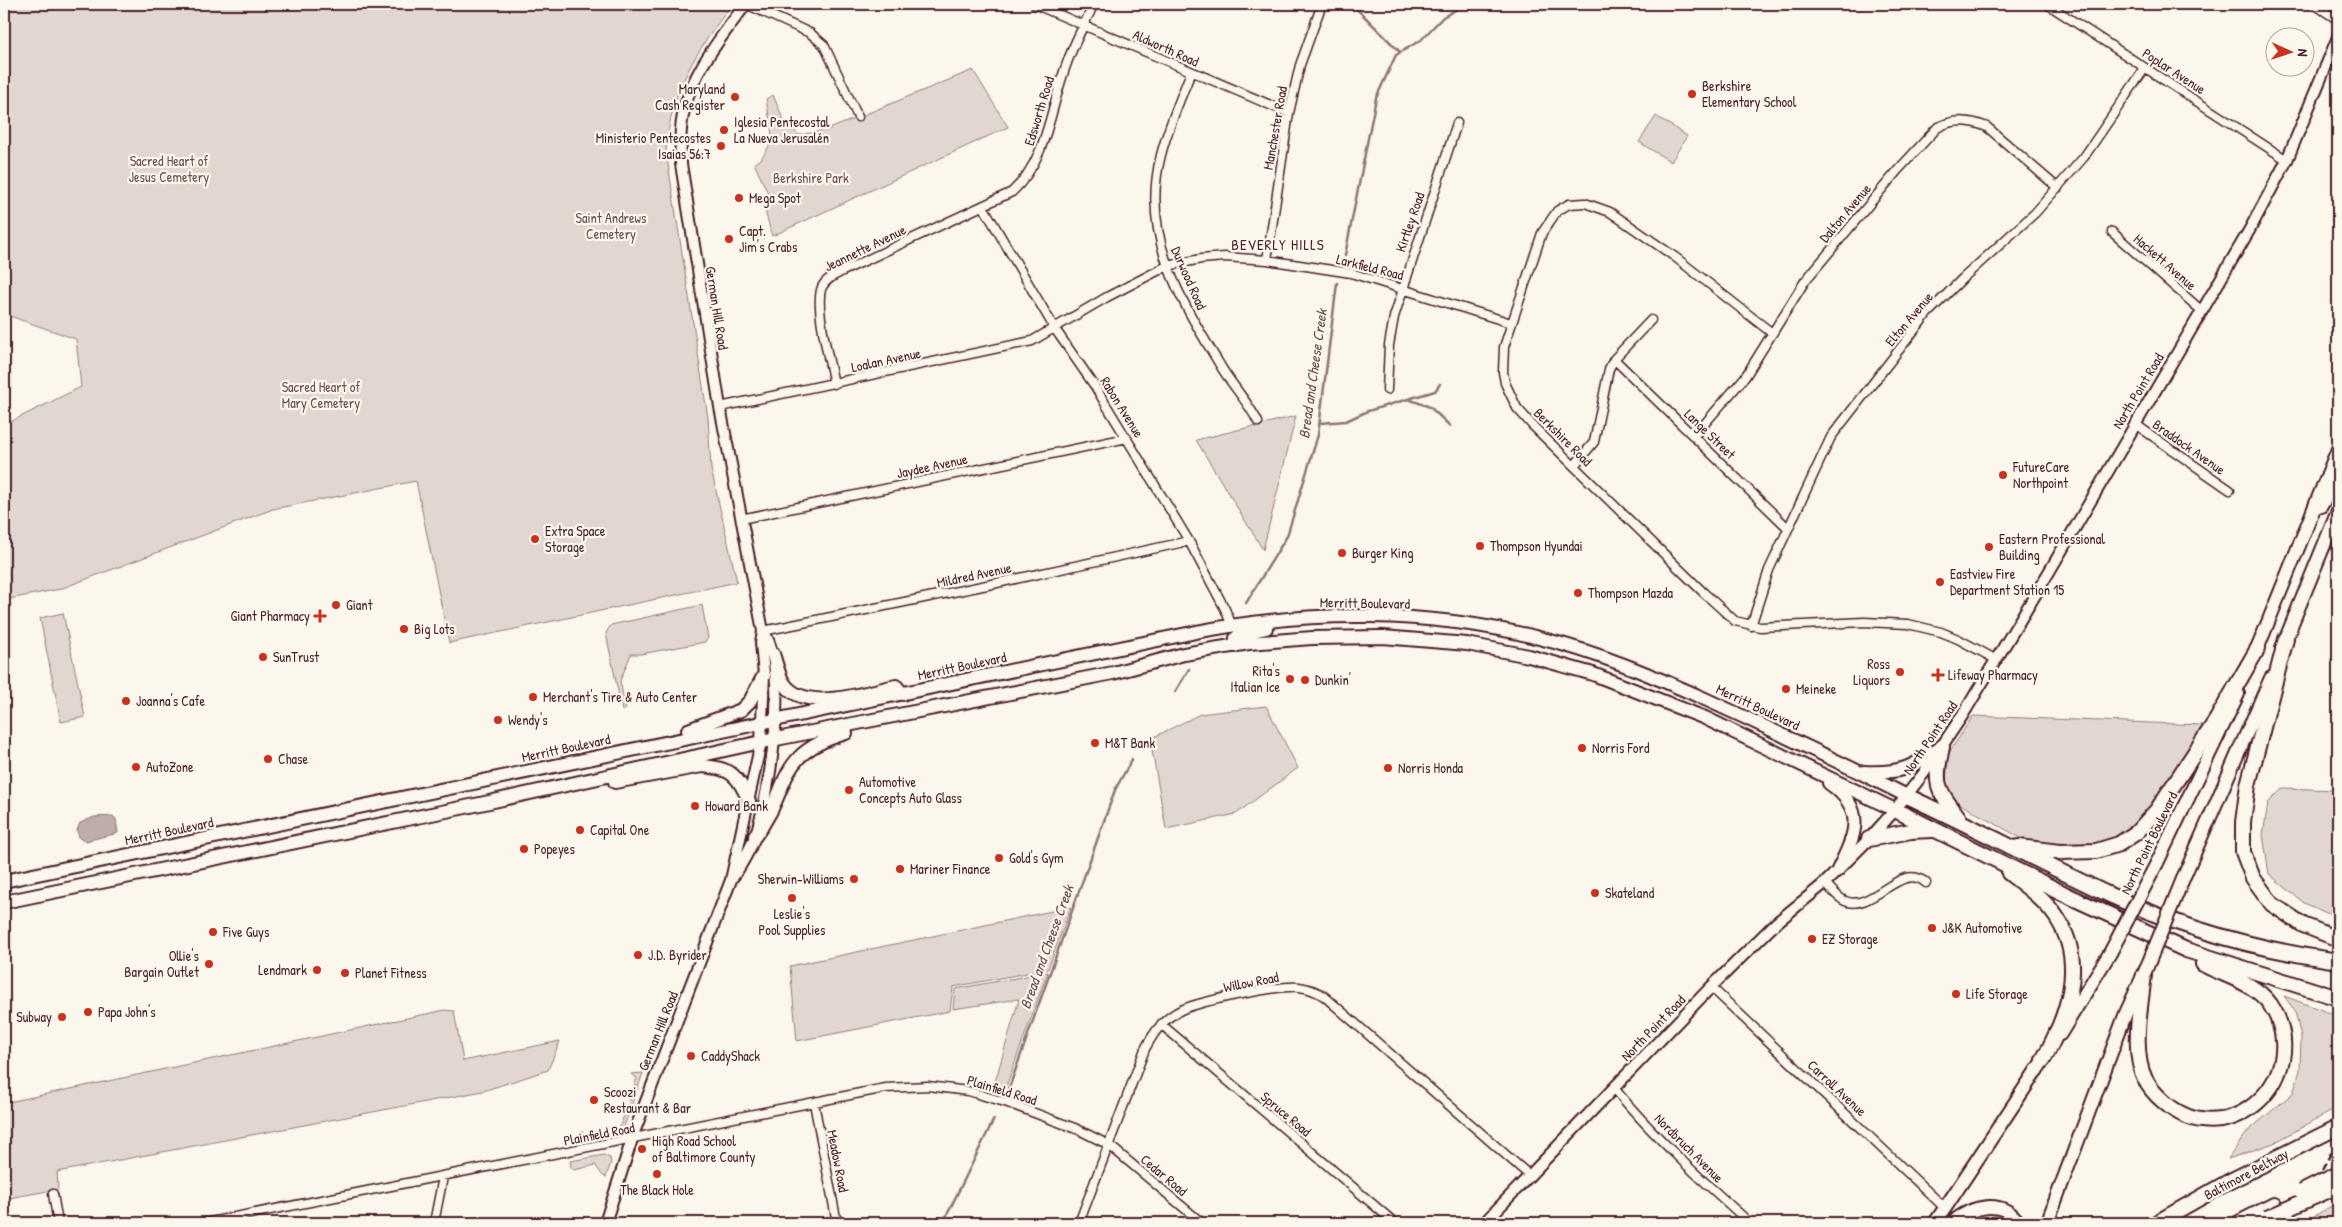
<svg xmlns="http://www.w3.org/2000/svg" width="2342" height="1227" font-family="'Patrick Hand',sans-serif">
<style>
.green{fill:#e2d7d0;stroke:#967b7e}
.water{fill:#bfadaa;stroke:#907477}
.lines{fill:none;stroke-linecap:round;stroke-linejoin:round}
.stream{stroke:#907477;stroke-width:2.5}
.minor-casing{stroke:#4a1f2b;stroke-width:11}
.tertiary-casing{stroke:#4a1f2b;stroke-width:14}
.primary-casing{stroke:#4a1f2b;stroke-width:16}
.motorway-casing{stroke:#4a1f2b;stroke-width:18}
.minor{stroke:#fbf7ec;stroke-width:8}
.tertiary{stroke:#fbf7ec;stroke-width:10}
.primary{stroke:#fbf7ec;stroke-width:12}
.motorway{stroke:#fbf7ec;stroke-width:14}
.rail{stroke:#4a1f2b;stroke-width:2.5;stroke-dasharray:8 4;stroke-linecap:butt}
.primary-bridge-casing{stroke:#4a1f2b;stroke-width:16;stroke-linecap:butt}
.motorway-bridge-casing{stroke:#4a1f2b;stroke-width:18;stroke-linecap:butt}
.primary-bridge{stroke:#fbf7ec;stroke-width:12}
.motorway-bridge{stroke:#fbf7ec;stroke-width:14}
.poi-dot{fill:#c8321e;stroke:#fbf7ec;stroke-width:2}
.labels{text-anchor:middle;stroke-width:4.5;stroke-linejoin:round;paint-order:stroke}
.street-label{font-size:14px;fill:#4a1f2b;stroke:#fbf7ec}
.poi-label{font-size:14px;fill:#4a1f2b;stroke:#fbf7ec;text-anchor:start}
.park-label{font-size:14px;fill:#704d54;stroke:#fbf7ec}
.neighbourhood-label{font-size:15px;letter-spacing:1px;fill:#4a1f2b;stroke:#fbf7ec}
.water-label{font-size:15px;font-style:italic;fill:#6d4a51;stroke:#fbf7ec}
</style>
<rect width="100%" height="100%" fill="#fbf7ec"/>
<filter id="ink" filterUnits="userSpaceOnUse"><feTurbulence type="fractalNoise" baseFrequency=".02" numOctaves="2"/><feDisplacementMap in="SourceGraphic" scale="10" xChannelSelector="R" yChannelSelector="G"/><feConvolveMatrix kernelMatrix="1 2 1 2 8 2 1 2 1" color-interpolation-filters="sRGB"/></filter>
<g filter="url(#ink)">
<path class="green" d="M 4,4 L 732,4 C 696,53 671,88 666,151 L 708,418 L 711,469 L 737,582 L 449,643 L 416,481 L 273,509 L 60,589 L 4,600 L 4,425 L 81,387 L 76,339 L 4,314 Z
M 973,70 L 1008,127 L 772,236 L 764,207 L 772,202 L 754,163 L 761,159 L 773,140 L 766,99 L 773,95 L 784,121 L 799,135 L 827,130 Z
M 1656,116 L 1687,136 L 1671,162 L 1639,142 Z
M 1296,416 L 1263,550 L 1196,440 Z
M 702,605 L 708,638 L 705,642 L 641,654 L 631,654 L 620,681 L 626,709 L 622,711 L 606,633 L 611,625 Z
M 63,613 L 85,717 L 61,722 L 40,618 Z
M 1266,706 L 1298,768 L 1236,814 L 1166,829 L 1150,739 L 1200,714 Z
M 1973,716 L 2203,725 L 2205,726 L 2153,806 L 2130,832 L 2104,846 L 2052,850 L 2019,837 L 1955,801 L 1944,792 L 1943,762 Z
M 2283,788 L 2338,790 L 2338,918 L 2304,903 L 2269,874 L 2263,835 L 2268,803 Z
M 1071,907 L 1048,969 L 953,987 L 950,1011 L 797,1041 L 790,966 Z
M 1048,972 L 1004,1092 L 993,1089 L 1019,999 L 953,1009 L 955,989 Z
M 2284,996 L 2338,1016 L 2338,1107 L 2274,1143 L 2228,1159 L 2248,1131 L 2293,1093 L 2300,1070 L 2301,1038 L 2295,1011 Z
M 445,1010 L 454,1011 L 463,1061 L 560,1041 L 548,1070 L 483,1091 L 57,1172 L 58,1189 L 4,1199 L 4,1103 Z
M 643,1073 L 622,1132 L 580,1140 L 582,1131 L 583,1137 L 614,1131 L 621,1124 L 637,1078 L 631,1074 Z
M 604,1155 L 610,1158 L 611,1163 L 606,1177 L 603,1176 L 595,1165 L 574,1170 L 571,1167 L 570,1161 Z
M 2338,1203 L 2338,1223 L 2302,1223 L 2335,1204 Z"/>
<path class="water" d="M 113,816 L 116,819 L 118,833 L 86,841 L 79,838 L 77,830 L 80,823 L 94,817 Z"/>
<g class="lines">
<path class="stream" d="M 1352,4 L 1400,52
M 1345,255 L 1376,98 L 1396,55 L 1421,40 L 1443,17 L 1466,4
M 1408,399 L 1430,407 L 1450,426
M 1320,423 L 1346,421 L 1368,411 L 1435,391 L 1440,384
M 1246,603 L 1287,536 L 1318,435 L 1337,283
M 1175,692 L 1189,669
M 1009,1088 L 1115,790 L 1132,759
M 943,1223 L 994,1119"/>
<defs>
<path id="minor" d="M 746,4 L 810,33 L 824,45 L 858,117
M 1034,4 L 1289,113
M 2047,4 L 2287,160
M 2314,4 L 2338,20
M 1191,72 C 1180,100 1168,127 1161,155 C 1140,235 1180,299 1220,365 C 1232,386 1247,400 1258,422
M 983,206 L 1055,329 L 1094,385 L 1189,541 L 1225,609 L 1232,626
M 2112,232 L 2202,311
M 1267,260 L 1289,113 L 1300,65 L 1322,4
M 1772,333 L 1675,257 L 1610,212 L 1585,203 L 1569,204 L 1557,211 L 1542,233 L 1504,347 L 1503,372 L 1505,383 L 1517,408 L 1533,426 L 1704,593 L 1735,621 L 1760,627 L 1864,622 L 1908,624 L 1941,632 L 1958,639 L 1997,660
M 1614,359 L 1788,528
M 834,384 C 830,363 814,305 822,287 C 826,279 835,275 843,271 L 1012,192 C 1048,159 1050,107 1067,63 C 1074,43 1085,23 1094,4
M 1387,390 L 1389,345 L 1394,317 L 1457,123
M 720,407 L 1032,341 L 1107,297 L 1167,266 L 1201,259 L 1225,257 L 1267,260 L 1351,273 L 1511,323
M 2135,424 L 2230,490
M 1694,436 L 1745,377 L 1805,281 L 1898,170 L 1937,128 C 1953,118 1970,120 1987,127 L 2058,188
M 1574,466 L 1594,442 L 1609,369 L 1614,359 L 1651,320
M 741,519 L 1127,438
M 1751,626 L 1769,570 L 1831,437 L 1927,314 L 1963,278 L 2035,213 L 2084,157 L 2145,68
M 763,631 L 997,583 L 1189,541
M 1825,883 C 1831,889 1837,897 1845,901 C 1872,913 1902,860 1926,883
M 1711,987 L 1945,1208
M 1161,1024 L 1395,1223
M 1614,1088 C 1653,1136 1704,1182 1750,1223
M 814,1103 L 837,1223
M 53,1194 L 58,1223
M 205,1223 L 845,1096 L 886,1088 L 928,1086 L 968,1091 L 1008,1103 L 1077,1129 L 1109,1145 L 1202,1223
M 434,1223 L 443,1177
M 1079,1223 L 1145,1049 C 1154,1032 1164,1018 1181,1010 C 1201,1001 1278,985 1299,987 C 1308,988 1316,991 1324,996 L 1529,1175"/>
<path id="tertiary" d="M 733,877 C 742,864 749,851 755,837 C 770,794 790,669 763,631
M 605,1223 L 635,1130 L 731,880 L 761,742 L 764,675 L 761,643 L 763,631 L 720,407 L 681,164 C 681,152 680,140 681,129 C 685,80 718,41 746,4
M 1484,1223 L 1711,987 L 1776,923 L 1825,883 L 1869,839 L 1895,810 L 1924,773 L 1964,713 L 2049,572 L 2250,229 L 2287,160 L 2338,37"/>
<path id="primary" d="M 2321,506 L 2338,478
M 1235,646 L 1236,638 L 1241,634 L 1266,628
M 2282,648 L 2338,511
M 773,654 C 776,663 778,672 782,680 C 801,716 865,692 896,686 L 903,694
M 2254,657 L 2338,449
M 688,730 L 741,710 L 750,701 L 764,675
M 1864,772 C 1902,774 1912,767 1942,747
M 615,782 L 702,766 C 731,768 738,775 749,801
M 1829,783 C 1868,810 1855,835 1838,870
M 755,836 C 793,787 773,754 846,733
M 2157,863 L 2238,694
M 2185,874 L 2271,678
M 4,881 L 1201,631 C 1312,610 1429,610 1539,638 C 1597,652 1651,675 1705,699 C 1773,730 1840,762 1907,796
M 4,902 L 480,804 L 761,742 L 1113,673 L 1184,654 L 1249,643 L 1312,638 L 1383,637 L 1467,644 L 1529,656 L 1593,674 L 1705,718 L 1895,810
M 2060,1034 L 2110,953
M 1935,1223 L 2048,1053
M 1952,1223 C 1971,1206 2002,1198 2019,1223
M 2047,1223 L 2126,1013 L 2142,978"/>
<path id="motorway" d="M 2286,639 L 2248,785 L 2243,822 L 2243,852 L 2253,878 L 2272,904 L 2303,925 L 2338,939
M 1942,747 C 1934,785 1936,787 1959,818
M 1907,796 C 1976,828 2043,864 2112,896 C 2184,929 2260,950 2338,961
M 1895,810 L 2075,899 L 2186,950 L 2338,998
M 1869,839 L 1911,831 L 1932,830
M 2019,847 L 2060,852 L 2096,851 L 2119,844 L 2137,832 L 2157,810 L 2217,719 L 2258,648
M 2009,873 C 2026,886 2045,900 2057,918 C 2087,964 2067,1017 2043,1060
M 2144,974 C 2141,1004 2131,1052 2145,1079 C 2149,1087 2157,1096 2164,1102 C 2229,1159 2317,1074 2270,1004 C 2254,982 2225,976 2203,964
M 2156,1223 L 2228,1182 L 2338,1127
M 2239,1223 L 2274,1205"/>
</defs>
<use href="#minor" class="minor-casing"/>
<use href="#tertiary" class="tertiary-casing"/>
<use href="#primary" class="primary-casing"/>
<use href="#motorway" class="motorway-casing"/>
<use href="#minor" class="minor"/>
<use href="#tertiary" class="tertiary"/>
<use href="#primary" class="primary"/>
<use href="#motorway" class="motorway"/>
<path class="rail" d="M 2294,1223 L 2338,1140"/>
<defs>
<path id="primary-bridge" d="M 2110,953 L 2157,863
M 2144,974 L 2185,874"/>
<path id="motorway-bridge" d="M 2302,1192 L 2338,1174
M 2267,1218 L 2338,1186"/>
</defs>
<use href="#primary-bridge" class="primary-bridge-casing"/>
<use href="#motorway-bridge" class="motorway-bridge-casing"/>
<use href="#primary-bridge" class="primary-bridge"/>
<use href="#motorway-bridge" class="motorway-bridge"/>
</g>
</g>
<g class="poi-dot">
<circle cx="1692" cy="94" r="5"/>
<circle cx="735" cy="97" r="5"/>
<circle cx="724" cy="130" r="5"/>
<circle cx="721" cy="146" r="5"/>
<circle cx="739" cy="198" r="5"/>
<circle cx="729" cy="239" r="5"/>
<circle cx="2003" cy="475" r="5"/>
<circle cx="535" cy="539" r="5"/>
<circle cx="1480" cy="546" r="5"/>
<circle cx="1989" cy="547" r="5"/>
<circle cx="1342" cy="553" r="5"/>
<circle cx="1940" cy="582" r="5"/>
<circle cx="1578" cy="593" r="5"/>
<circle cx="336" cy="605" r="5"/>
<path d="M317.5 608.5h5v5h5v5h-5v5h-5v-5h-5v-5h5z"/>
<circle cx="404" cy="629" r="5"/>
<circle cx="263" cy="657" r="5"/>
<circle cx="1900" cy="672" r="5"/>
<path d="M1935.5 667.5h5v5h5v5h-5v5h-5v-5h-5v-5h5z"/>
<circle cx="1290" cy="679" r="5"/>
<circle cx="1305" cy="680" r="5"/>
<circle cx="1786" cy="689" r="5"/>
<circle cx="533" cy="697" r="5"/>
<circle cx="126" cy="701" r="5"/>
<circle cx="498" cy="720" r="5"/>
<circle cx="1095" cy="743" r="5"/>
<circle cx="1582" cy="748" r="5"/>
<circle cx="268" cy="759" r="5"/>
<circle cx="136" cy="767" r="5"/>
<circle cx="1388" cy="768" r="5"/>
<circle cx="849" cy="790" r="5"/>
<circle cx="695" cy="806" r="5"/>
<circle cx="580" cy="830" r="5"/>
<circle cx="524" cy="849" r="5"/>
<circle cx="999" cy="858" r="5"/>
<circle cx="900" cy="869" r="5"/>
<circle cx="854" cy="879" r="5"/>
<circle cx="1595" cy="893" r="5"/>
<circle cx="792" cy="898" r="5"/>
<circle cx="1932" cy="928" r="5"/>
<circle cx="213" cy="932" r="5"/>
<circle cx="1812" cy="939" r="5"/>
<circle cx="638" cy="955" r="5"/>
<circle cx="209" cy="964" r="5"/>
<circle cx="317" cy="970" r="5"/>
<circle cx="345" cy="973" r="5"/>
<circle cx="1956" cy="994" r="5"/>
<circle cx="88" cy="1012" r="5"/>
<circle cx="62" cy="1017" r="5"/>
<circle cx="691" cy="1056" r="5"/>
<circle cx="594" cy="1100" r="5"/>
<circle cx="642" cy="1149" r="5"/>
<circle cx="657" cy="1174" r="5"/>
</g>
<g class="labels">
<g class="street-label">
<text transform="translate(1166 48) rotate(24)" y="5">Aldworth Road</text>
<text transform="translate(2174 71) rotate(33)" y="5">Poplar Avenue</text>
<text transform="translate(1039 111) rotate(-73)" y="5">Edsworth Road</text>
<text transform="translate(1275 128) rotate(-80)" y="5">Manchester Road</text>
<text transform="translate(1845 213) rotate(-50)" y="5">Dalton Avenue</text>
<text transform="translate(1410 222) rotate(-71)" y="5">Kirtley Road</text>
<text transform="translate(865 248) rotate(-26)" y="5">Jeannette Avenue</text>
<text transform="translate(2165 262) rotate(41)" y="5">Hackett Avenue</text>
<text transform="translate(1370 267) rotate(14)" y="5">Larkfield Road</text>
<text transform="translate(1189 278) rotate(66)" y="5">Durwood Road</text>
<text transform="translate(717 308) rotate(81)" y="5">German Hill Road</text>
<text transform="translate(1909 319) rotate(-50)" y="5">Elton Avenue</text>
<text transform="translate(886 360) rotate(-12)" y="5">Loalan Avenue</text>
<text transform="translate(2138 391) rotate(-59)" y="5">North Point Road</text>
<text transform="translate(1122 407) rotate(58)" y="5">Rabon Avenue</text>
<text transform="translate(1710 434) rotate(44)" y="5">Lange Street</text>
<text transform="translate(1563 437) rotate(45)" y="5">Berkshire Road</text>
<text transform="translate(2189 447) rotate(35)" y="5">Braddock Avenue</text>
<text transform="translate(932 466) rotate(-12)" y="5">Jaydee Avenue</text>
<text transform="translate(974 575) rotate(-12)" y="5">Mildred Avenue</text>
<text transform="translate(1365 603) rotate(1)" y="5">Merritt Boulevard</text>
<text transform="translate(962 666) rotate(-12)" y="5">Merritt Boulevard</text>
<text transform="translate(1758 707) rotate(25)" y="5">Merritt Boulevard</text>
<text transform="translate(1930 738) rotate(-56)" y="5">North Point Road</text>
<text transform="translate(566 748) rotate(-12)" y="5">Merritt Boulevard</text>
<text transform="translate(169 831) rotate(-12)" y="5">Merritt Boulevard</text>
<text transform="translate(2149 843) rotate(-64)" y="5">North Point Boulevard</text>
<text transform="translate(1251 982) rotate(-11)" y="5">Willow Road</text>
<text transform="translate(1653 1028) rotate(-46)" y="5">North Point Road</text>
<text transform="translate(658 1031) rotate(-68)" y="5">German Hill Road</text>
<text transform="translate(1837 1088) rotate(43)" y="5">Carroll Avenue</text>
<text transform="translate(1002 1090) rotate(17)" y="5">Plainfield Road</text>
<text transform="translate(1286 1114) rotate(40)" y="5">Spruce Road</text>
<text transform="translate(599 1134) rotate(-11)" y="5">Plainfield Road</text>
<text transform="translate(1689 1148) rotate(45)" y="5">Nordbruch Avenue</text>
<text transform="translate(838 1161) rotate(79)" y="5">Meadow Road</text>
<text transform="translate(2246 1174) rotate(-28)" y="5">Baltimore Beltway</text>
<text transform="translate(1164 1175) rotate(40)" y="5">Cedar Road</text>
</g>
<g class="poi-label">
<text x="1702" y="91">Berkshire<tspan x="1702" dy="16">Elementary School</tspan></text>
<text x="725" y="94" text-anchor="end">Maryland<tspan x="725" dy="16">Cash Register</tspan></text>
<text x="734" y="127">Iglesia Pentecostal<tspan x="734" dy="16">La Nueva Jerusalén</tspan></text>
<text x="711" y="143" text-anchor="end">Ministerio Pentecostes<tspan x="711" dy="16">Isaias 56:7</tspan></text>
<text x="749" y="203">Mega Spot</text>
<text x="739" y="236">Capt.<tspan x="739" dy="16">Jim's Crabs</tspan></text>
<text x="2013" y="472">FutureCare<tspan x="2013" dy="16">Northpoint</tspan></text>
<text x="545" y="536">Extra Space<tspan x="545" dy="16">Storage</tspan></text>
<text x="1999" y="544">Eastern Professional<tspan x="1999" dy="16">Building</tspan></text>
<text x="1490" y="551">Thompson Hyundai</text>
<text x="1352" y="558">Burger King</text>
<text x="1950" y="579">Eastview Fire<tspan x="1950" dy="16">Department Station 15</tspan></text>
<text x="1588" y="598">Thompson Mazda</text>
<text x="346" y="610">Giant</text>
<text x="310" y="621" text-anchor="end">Giant Pharmacy</text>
<text x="414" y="634">Big Lots</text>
<text x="273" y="662">SunTrust</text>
<text x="1890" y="669" text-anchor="end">Ross<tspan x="1890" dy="16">Liquors</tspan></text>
<text x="1280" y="676" text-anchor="end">Rita's<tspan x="1280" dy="16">Italian Ice</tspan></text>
<text x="1948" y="680">Lifeway Pharmacy</text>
<text x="1315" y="685">Dunkin'</text>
<text x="1796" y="694">Meineke</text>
<text x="543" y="702">Merchant's Tire &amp; Auto Center</text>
<text x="136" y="706">Joanna's Cafe</text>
<text x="508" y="725">Wendy's</text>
<text x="1105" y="748">M&amp;T Bank</text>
<text x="1592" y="753">Norris Ford</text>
<text x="278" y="764">Chase</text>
<text x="146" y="772">AutoZone</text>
<text x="1398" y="773">Norris Honda</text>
<text x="859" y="787">Automotive<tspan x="859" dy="16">Concepts Auto Glass</tspan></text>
<text x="705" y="811">Howard Bank</text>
<text x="590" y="835">Capital One</text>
<text x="534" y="854">Popeyes</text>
<text x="1009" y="863">Gold's Gym</text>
<text x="910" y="874">Mariner Finance</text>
<text x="844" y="884" text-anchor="end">Sherwin-Williams</text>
<text x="1605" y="898">Skateland</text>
<text x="792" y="919" text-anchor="middle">Leslie's<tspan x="792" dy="16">Pool Supplies</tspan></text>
<text x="1942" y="933">J&amp;K Automotive</text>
<text x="223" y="937">Five Guys</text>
<text x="1822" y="944">EZ Storage</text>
<text x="648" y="960">J.D. Byrider</text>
<text x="199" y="961" text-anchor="end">Ollie's<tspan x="199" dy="16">Bargain Outlet</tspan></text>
<text x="307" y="975" text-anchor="end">Lendmark</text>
<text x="355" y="978">Planet Fitness</text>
<text x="1966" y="999">Life Storage</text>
<text x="98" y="1017">Papa John's</text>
<text x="52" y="1022" text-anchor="end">Subway</text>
<text x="701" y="1061">CaddyShack</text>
<text x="604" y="1097">Scoozi<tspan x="604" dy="16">Restaurant &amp; Bar</tspan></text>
<text x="652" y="1146">High Road School<tspan x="652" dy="16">of Baltimore County</tspan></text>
<text x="657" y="1195" text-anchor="middle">The Black Hole</text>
</g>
<g class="park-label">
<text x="169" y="166">Sacred Heart of<tspan x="169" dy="16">Jesus Cemetery</tspan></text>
<text x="811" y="183">Berkshire Park</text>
<text x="611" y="223">Saint Andrews<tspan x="611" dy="16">Cemetery</tspan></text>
<text x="321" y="392">Sacred Heart of<tspan x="321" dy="16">Mary Cemetery</tspan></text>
</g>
<g class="neighbourhood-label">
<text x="1278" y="250">BEVERLY HILLS</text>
</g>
<g class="water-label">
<text transform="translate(1313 374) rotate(-82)" y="5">Bread and Cheese Creek</text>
<text transform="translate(1047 947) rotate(-70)" y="5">Bread and Cheese Creek</text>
</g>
</g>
<rect width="2342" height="1227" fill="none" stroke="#fbf7ec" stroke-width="20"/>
<rect x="10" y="10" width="2322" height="1207" fill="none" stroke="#4a1f2b" stroke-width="2" filter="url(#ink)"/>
<g transform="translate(2290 52) rotate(93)"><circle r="24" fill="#fbf7ec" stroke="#b4a19f"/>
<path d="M0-4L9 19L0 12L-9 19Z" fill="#c8321e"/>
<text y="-8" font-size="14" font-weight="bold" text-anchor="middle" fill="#4a1f2b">N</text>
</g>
</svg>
